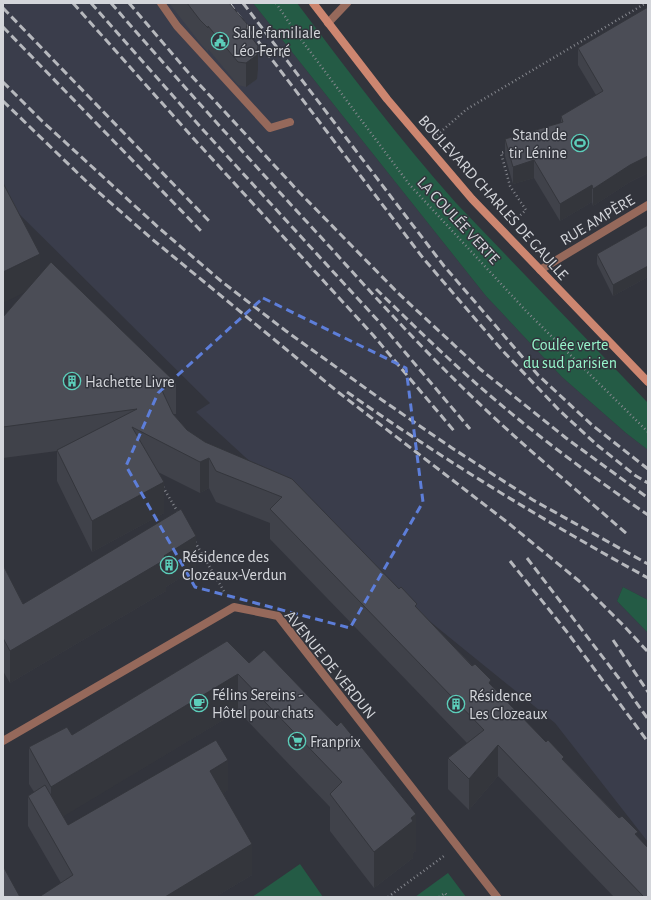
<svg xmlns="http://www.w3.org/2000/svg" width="651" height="900" font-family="'Alegreya Sans',sans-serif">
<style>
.built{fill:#3a3d4b}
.green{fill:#245b45}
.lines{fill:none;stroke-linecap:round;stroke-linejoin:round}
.path{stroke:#86888f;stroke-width:2.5;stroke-dasharray:1 3;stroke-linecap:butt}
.lane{stroke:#96695b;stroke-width:8}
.street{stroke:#96695b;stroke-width:8}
.secondary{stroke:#cd8670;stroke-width:8}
.rail{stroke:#b6b8bd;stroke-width:3;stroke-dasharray:8 4;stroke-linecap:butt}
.wall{fill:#40424a}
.shaded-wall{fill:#34363c}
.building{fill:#4b4d56;stroke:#34363c}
.marked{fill:none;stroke:#5d7ed9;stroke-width:3;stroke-dasharray:8 5;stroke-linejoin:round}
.labels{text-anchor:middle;stroke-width:3;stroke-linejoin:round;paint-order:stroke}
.poi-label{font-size:16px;fill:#d4d6db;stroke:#32343c;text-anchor:start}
.street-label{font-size:16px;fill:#d4d6db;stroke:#32343c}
.park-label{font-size:16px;fill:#96f5cb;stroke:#32343c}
</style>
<rect width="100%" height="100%" fill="#32343c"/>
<path class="built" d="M 3,3 L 253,3 L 486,296 L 562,377 L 626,433 L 648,450 L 648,600 L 623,587 L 617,601 L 648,633 L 648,842 L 555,723 L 380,581 L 196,412 L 210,403 L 3,198 Z"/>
<path class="green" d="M 253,3 L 297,3 C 348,71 399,139 456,203 L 648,403 L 648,450 L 626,433 L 562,377 L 486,296 Z
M 623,587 L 648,600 L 648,633 L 617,601 Z
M 300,864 L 323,897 L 252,897 Z
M 448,873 L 466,897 L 415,897 Z"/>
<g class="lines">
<path class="path" d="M 276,3 L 294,30 L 409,184 L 527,312 L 648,432
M 437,135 L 467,109 L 646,3
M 507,151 L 501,153 L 510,186 L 526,210 L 514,221
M 163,487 L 179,514
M 195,542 L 225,593
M 388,897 L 444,856
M 439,897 L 445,893 L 448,897"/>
<path class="lane" d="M 161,3 L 177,26 L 270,128 L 290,122"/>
<path class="street" d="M 328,23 L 347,3
M 540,270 L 648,205
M 3,741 L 234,607 L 278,616 L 497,897"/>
<path class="secondary" d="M 313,3 L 387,99 L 472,199 L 648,382"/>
<path class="rail" d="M 73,3 L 194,139 L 373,335 L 455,432
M 91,3 L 205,132 L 382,325 L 470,429
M 111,3 C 183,86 256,167 330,247 C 373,295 417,343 463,388 C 515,439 572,486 627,534
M 129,3 L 187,71 L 299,192 L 398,293 L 480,369 L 566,438 L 648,498
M 229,3 L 423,258 L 501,349 L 559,410 L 597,445 L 636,476 L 648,483
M 243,3 L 444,266 L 538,375 L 592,425 L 648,469
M 3,8 L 210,222
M 3,27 L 201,231
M 3,82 L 42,121 L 159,228 L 221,281 L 286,331 L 382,400 L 452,448 L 533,500 L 648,564
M 3,101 L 88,183 L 152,239 L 338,392 L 507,522 L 579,581 L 624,626 L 648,652
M 376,289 C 400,312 424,336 448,358 C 510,416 578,467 648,515
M 347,392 C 444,460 544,521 648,578
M 527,558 L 621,681 L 648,719
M 510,561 L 567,632 L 648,742
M 613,640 L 648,692"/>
</g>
<path class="wall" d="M 169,3 L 229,3 L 247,31 L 258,69 L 257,79 L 246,87 L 238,85 L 208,49 L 208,52 L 200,43 Z
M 648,7 L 648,173 L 630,182 L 593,206 L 592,202 L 560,221 L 534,178 L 513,184 L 505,156 L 505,139 L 561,123 L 561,116 L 596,95 L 578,65 L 578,48 Z
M 648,225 L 648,277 L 613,296 L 597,264 L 597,254 Z
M 40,275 L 176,383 L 176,414 L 173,414 L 187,430 L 205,442 L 292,479 L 638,837 L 648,897 L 614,897 L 498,776 L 469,810 L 448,789 L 448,758 L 467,743 L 270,539 L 270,523 L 216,502 L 209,488 L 200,493 L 158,472 L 164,513 L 92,552 L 57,481 L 57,451 L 3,458 L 3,317 Z
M 3,565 L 23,604 L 196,568 L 166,587 L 166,591 L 10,683 L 3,671 Z
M 227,641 L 416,851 L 413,853 L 413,858 L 374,888 L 330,831 L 330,807 L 238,711 L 63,816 L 68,825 L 228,790 L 223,793 L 252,875 L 215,897 L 39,897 L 61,883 L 28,826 L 28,796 L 34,792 L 29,784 L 29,747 L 72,735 Z"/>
<path class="shaded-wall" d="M 258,46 L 258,69 L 257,79 L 246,87 L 246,63 Z
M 648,156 L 648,173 L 630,182 L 593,206 L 593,189 L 630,165 Z
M 534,160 L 534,178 L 513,184 L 513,167 Z
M 592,185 L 592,202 L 560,221 L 560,204 Z
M 40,254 L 40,285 L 3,303 L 3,272 Z
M 648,266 L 648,277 L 613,296 L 613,285 Z
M 209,458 L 209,488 L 200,493 L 200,462 Z
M 164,482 L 164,513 L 92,552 L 92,521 Z
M 196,536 L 196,568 L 166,587 L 166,591 L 10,683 L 10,651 Z
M 238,674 L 238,711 L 51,824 L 51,787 Z
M 498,745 L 498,776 L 469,810 L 469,779 Z
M 228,760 L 228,790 L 210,801 L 210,771 Z
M 4,796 L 4,826 L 3,827 L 3,797 Z
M 416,814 L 416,851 L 413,853 L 413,858 L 374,888 L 374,852 Z
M 252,844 L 252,875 L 215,897 L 165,897 Z"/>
<path class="building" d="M 187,3 L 229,3 L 247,24 L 246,30 L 258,46 L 257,55 L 246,63 L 238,62 L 208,26 L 208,28 L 200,20 Z
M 648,7 L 648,156 L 630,165 L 593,189 L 592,185 L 560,204 L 534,160 L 513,167 L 505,139 L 563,122 L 561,116 L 603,91 L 578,48 Z
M 3,183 L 40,254 L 3,272 Z
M 648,225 L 648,266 L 613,285 L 597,254 Z
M 51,262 L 176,383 L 159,384 L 173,414 L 187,430 L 205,442 L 292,479 L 399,589 L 401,587 L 417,604 L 415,606 L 472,666 L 475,664 L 491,680 L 489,683 L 546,742 L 548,740 L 564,757 L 562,759 L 619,818 L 622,816 L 638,832 L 635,834 L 648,848 L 648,897 L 644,897 L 498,745 L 469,779 L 448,758 L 484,730 L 270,509 L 282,497 L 216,471 L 209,458 L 200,462 L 132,427 L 164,482 L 92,521 L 57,450 L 137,409 L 3,427 L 3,317 Z
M 181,509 L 196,536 L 164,556 L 166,559 L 10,651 L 3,638 L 3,565 L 23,604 Z
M 227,641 L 249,663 L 264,650 L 337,726 L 341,722 L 416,814 L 411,818 L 413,821 L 374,852 L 330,794 L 342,782 L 238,674 L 51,787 L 29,747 L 67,727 L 72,735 Z
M 216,740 L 228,760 L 210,771 L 252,844 L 165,897 L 39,897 L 73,875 L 28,796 L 45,785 L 68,825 Z
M 3,866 L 20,897 L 3,897 Z"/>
<path class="marked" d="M 263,298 L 406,368 L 423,502 L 350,628 L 195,587 L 126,466 L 158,393 Z"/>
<defs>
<symbol id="civic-ring" viewBox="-11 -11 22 22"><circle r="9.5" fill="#32343c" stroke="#5cceba" stroke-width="1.5"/><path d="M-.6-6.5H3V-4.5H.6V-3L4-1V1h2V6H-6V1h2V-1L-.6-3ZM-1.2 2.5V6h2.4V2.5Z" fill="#5cceba"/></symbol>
<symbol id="stadium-ring" viewBox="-11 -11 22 22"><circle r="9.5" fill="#32343c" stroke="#5cceba" stroke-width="1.5"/><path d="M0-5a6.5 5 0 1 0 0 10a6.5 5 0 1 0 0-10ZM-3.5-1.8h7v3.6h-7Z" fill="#5cceba"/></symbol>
<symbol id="building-ring" viewBox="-11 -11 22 22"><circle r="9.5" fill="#32343c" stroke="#5cceba" stroke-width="1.5"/><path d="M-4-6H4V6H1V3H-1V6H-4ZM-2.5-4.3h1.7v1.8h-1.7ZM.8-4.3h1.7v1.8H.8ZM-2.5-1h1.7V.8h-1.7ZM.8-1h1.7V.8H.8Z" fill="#5cceba"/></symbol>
<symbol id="cafe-ring" viewBox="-11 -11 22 22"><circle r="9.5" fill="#32343c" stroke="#5cceba" stroke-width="1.5"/><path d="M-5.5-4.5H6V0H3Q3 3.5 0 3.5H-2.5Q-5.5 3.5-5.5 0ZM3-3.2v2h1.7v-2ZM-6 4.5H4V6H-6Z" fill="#5cceba"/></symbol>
<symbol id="supermarket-ring" viewBox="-11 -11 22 22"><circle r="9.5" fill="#32343c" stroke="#5cceba" stroke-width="1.5"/><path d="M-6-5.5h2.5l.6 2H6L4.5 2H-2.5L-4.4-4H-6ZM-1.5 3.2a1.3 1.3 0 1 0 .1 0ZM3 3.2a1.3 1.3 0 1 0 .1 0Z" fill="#5cceba"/></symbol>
</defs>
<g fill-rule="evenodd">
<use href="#civic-ring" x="210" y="31" width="20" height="20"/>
<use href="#stadium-ring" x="570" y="133" width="20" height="20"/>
<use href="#building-ring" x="62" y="371" width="20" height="20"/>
<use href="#building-ring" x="159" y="555" width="20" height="20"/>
<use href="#cafe-ring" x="189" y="693" width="20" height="20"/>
<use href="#building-ring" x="446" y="694" width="20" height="20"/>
<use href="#supermarket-ring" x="287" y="731" width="20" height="20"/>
</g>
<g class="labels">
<g class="poi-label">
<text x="233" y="38">Salle familiale<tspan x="233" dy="18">Léo-Ferré</tspan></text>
<text x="567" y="140" text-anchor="end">Stand de<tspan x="567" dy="18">tir Lénine</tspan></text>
<text x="85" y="387">Hachette Livre</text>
<text x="182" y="562">Résidence des<tspan x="182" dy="18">Clozeaux-Verdun</tspan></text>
<text x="212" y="700">Félins Sereins -<tspan x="212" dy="18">Hôtel pour chats</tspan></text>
<text x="469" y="701">Résidence<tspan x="469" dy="18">Les Clozeaux</tspan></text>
<text x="310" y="747">Franprix</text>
</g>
<g class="street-label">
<text transform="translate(494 197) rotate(48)" y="6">BOULEVARD CHARLES DE GAULLE</text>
<text transform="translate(597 219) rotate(-31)" y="6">RUE AMPÈRE</text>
<text transform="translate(459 220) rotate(47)" y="6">LA COULÉE VERTE</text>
<text transform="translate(331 664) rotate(51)" y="6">AVENUE DE VERDUN</text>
</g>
<g class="park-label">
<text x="570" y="350">Coulée verte<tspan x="570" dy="18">du sud parisien</tspan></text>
</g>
</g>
<rect width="651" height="900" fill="none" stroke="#d4d6db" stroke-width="8"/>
</svg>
